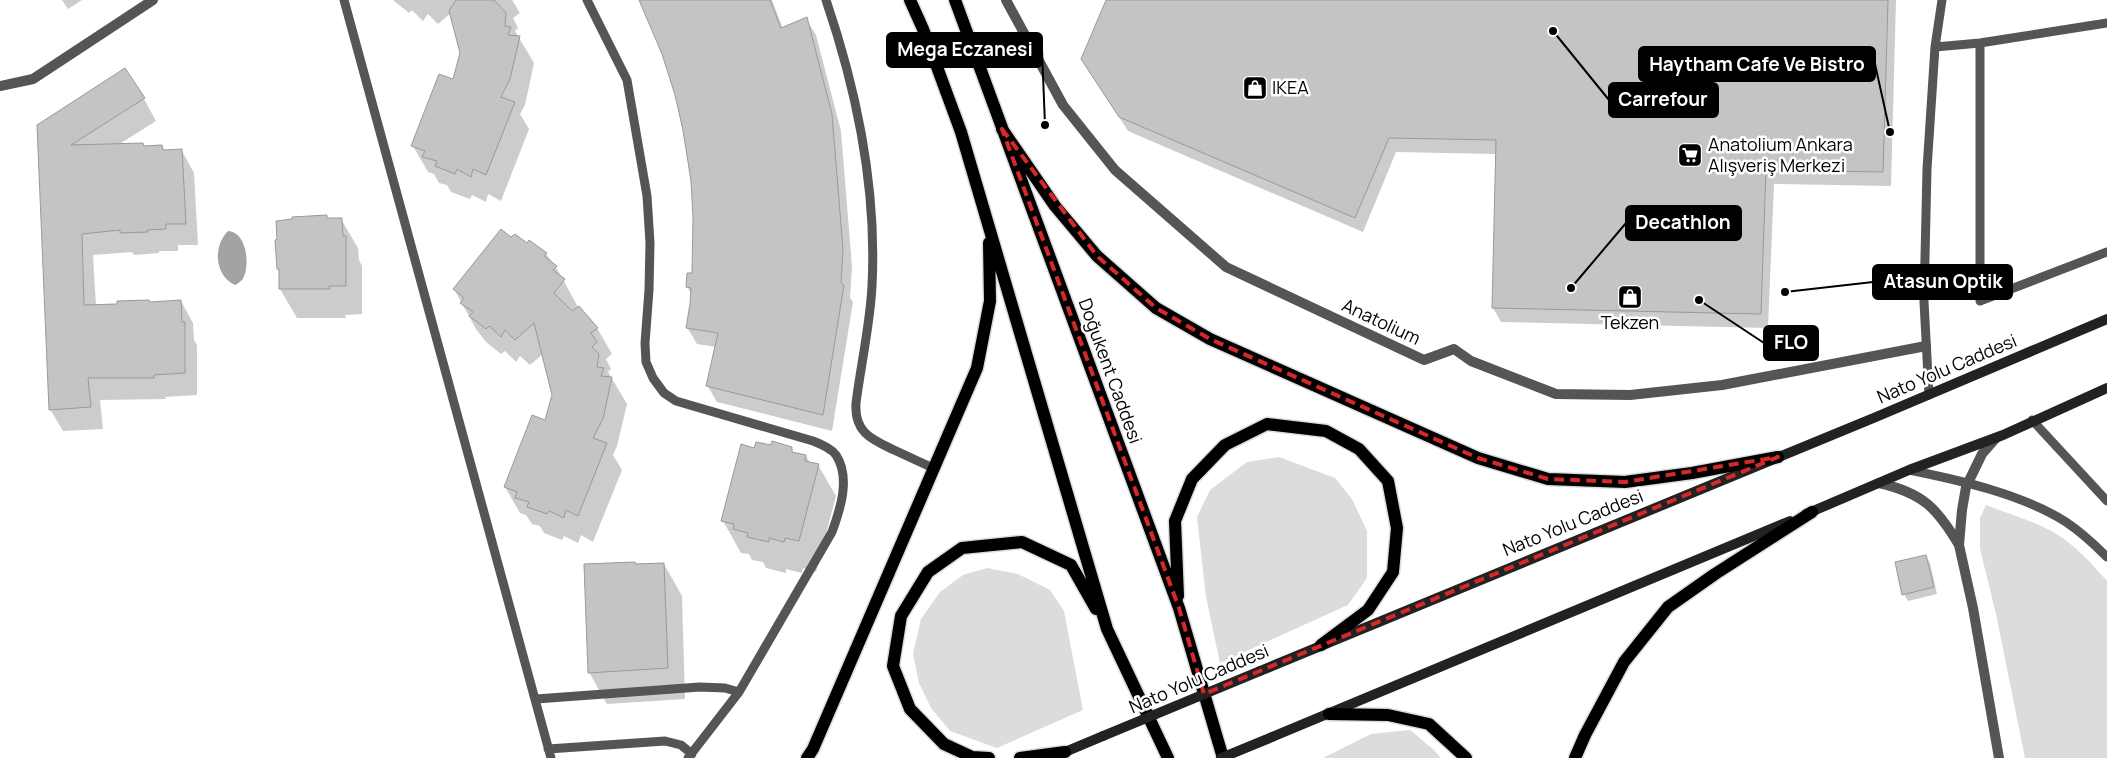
<svg xmlns="http://www.w3.org/2000/svg" width="2107" height="758" font-family="Manrope,sans-serif">
<style>
.green{fill:#dcdcdc}
.water{fill:#a3a3a3}
.shadow{fill:#0003}
.building{fill:#c4c4c4;stroke:#999}
.lines{fill:none;stroke-linecap:round;stroke-linejoin:round}
.primary-casing{stroke:#dbdbdb;stroke-width:15}
.service{stroke:#555;stroke-width:9}
.minor{stroke:#555;stroke-width:10}
.secondary{stroke:#222;stroke-width:10}
.primary{stroke:#000;stroke-width:12}
.secondary-bridge{stroke:#222;stroke-width:10}
.marked{fill:none;stroke:#d62828;stroke-width:4;stroke-dasharray:10 6;stroke-linejoin:round}
.labels{text-anchor:middle;stroke-width:5;stroke-linejoin:round;paint-order:stroke}
.poi-label{font-size:18px;fill:#000;stroke:#fff;text-anchor:start}
.street-label{font-size:18px;fill:#000;stroke:#fff}
.leader{fill:none;stroke:#000;stroke-width:2}
.callout-dot{fill:#000;stroke:#fff;stroke-width:2}
.callout{fill:#000;stroke:#000;stroke-width:2}
.callout-label{font-size:19px;text-anchor:middle;font-weight:bold;fill:#fff}
</style>
<rect width="100%" height="100%" fill="#fff"/>
<path class="green" d="M 1279,457 L 1335,478 L 1352,499 L 1367,531 L 1367,578 L 1348,605 L 1220,663 L 1206,597 L 1197,517 L 1210,490 L 1247,462 Z
M 1986,505 C 2009,514 2034,521 2055,533 C 2075,545 2092,564 2107,581 L 2107,758 L 2025,758 L 1996,614 L 1980,549 L 1980,518 Z
M 987,568 L 1018,574 L 1050,590 L 1064,611 L 1083,710 L 997,748 L 950,731 L 931,708 L 919,683 L 913,654 L 921,619 L 940,592 L 963,575 Z
M 1410,730 L 1434,750 L 1441,758 L 1323,758 L 1371,734 Z"/>
<path class="water" d="M 228,231 C 247,232 251,267 242,280 C 241,281 236,285 235,285 C 214,275 213,246 228,231 Z"/>
<path class="shadow" d="M 62,0 L 82,0 L 68,9 Z
M 393,0 L 512,0 L 520,13 L 513,18 L 518,28 L 515,31 L 534,63 L 525,105 L 520,114 L 529,129 L 501,201 L 488,194 L 486,202 L 472,195 L 470,199 L 451,192 L 447,185 L 439,183 L 434,174 L 428,172 L 413,146 L 454,81 L 461,53 L 451,13 L 438,24 L 428,14 L 423,21 L 412,10 L 409,13 Z
M 640,0 L 772,0 L 783,29 L 806,19 L 816,35 L 841,131 L 852,267 L 850,298 L 853,302 L 832,431 L 717,402 L 707,385 L 716,347 L 697,344 L 687,327 L 692,295 L 687,287 L 693,275 L 695,244 L 692,181 L 676,95 L 663,54 Z
M 1108,0 L 1896,0 L 1891,186 L 1774,184 L 1768,328 L 1501,322 L 1493,308 L 1497,154 L 1396,152 L 1363,232 L 1128,131 L 1091,73 Z
M 144,99 L 156,121 L 118,145 L 144,148 L 162,146 L 165,151 L 182,151 L 194,173 L 198,245 L 178,245 L 178,251 L 159,251 L 159,253 L 134,255 L 132,252 L 93,255 L 96,306 L 181,301 L 193,323 L 194,340 L 197,345 L 197,395 L 165,397 L 166,399 L 100,400 L 103,429 L 63,431 L 50,409 L 38,126 Z
M 328,219 L 341,219 L 358,248 L 359,260 L 362,266 L 362,314 L 345,315 L 346,318 L 297,318 L 280,289 L 276,241 Z
M 511,239 L 546,254 L 556,267 L 578,307 L 597,328 L 612,354 L 606,359 L 611,369 L 608,372 L 627,404 L 617,446 L 613,455 L 622,470 L 593,542 L 581,535 L 578,543 L 564,536 L 562,540 L 544,533 L 540,526 L 532,524 L 526,515 L 520,513 L 505,487 L 546,422 L 553,395 L 543,354 L 530,365 L 520,356 L 516,362 L 505,351 L 501,354 L 486,342 L 476,329 L 454,289 Z
M 791,448 L 794,454 L 806,456 L 810,463 L 818,465 L 836,496 L 816,572 L 803,568 L 802,573 L 786,569 L 786,573 L 766,568 L 763,562 L 752,560 L 749,554 L 741,553 L 723,521 L 755,449 Z
M 1926,556 L 1930,563 L 1937,594 L 1908,601 L 1904,594 Z
M 664,564 L 682,596 L 685,699 L 607,704 L 589,672 Z"/>
<path class="building" d="M 456,0 L 494,0 L 506,13 L 505,26 L 511,27 L 508,35 L 520,36 L 510,79 L 501,97 L 515,102 L 486,175 L 473,169 L 471,177 L 457,169 L 455,174 L 435,166 L 437,161 L 422,157 L 425,151 L 411,146 L 439,74 L 453,79 L 460,53 L 449,11 Z
M 639,0 L 770,0 L 781,28 L 807,17 L 832,114 L 843,249 L 841,283 L 844,285 L 823,415 L 706,386 L 718,333 L 686,328 L 690,304 L 691,288 L 686,287 L 687,273 L 692,273 L 693,217 L 691,181 L 683,130 L 675,95 L 662,54 Z
M 1106,0 L 1888,0 L 1883,172 L 1766,170 L 1761,314 L 1492,308 L 1496,140 L 1389,138 L 1355,218 L 1119,117 L 1081,59 Z
M 125,68 L 145,98 L 71,145 L 143,143 L 144,146 L 162,145 L 163,150 L 182,149 L 186,224 L 166,224 L 166,229 L 147,230 L 148,232 L 120,233 L 120,230 L 82,234 L 84,305 L 117,304 L 117,301 L 149,300 L 150,302 L 181,300 L 182,322 L 185,322 L 185,373 L 154,375 L 154,378 L 88,378 L 91,407 L 49,410 L 37,125 Z
M 327,215 L 327,218 L 342,218 L 343,236 L 346,236 L 346,286 L 329,286 L 330,289 L 279,289 L 279,269 L 277,269 L 275,240 L 277,239 L 276,221 L 292,219 L 292,217 Z
M 501,229 L 511,237 L 515,234 L 527,243 L 529,240 L 547,253 L 544,256 L 557,266 L 553,270 L 565,279 L 554,293 L 572,311 L 579,306 L 598,328 L 591,333 L 597,342 L 592,347 L 599,354 L 597,367 L 604,368 L 601,376 L 612,377 L 603,419 L 593,438 L 607,443 L 578,516 L 566,510 L 564,518 L 549,511 L 547,514 L 527,507 L 529,502 L 515,498 L 517,492 L 504,487 L 532,415 L 545,420 L 552,395 L 534,323 L 515,340 L 505,330 L 501,337 L 489,326 L 486,329 L 469,316 L 473,312 L 460,303 L 464,298 L 453,289 Z
M 772,441 L 792,447 L 792,452 L 806,455 L 805,461 L 819,464 L 799,541 L 785,538 L 784,542 L 769,538 L 769,542 L 747,537 L 748,533 L 733,529 L 734,524 L 721,521 L 741,444 L 754,448 L 756,442 L 771,445 Z
M 1926,555 L 1934,587 L 1902,595 L 1895,562 Z
M 635,562 L 635,564 L 664,563 L 668,668 L 588,673 L 584,564 Z"/>
<g class="lines">
<defs>
<path id="primary" d="M 910,0 L 923,29 L 961,132 L 1107,629 L 1168,758
M 955,0 L 1179,608 L 1223,758
M 1002,129 L 1055,206 L 1097,256 L 1156,308 L 1210,339 L 1478,458 L 1548,479 L 1625,482 L 1692,473 L 1778,457
M 1178,596 L 1175,521 L 1192,479 L 1225,445 L 1267,424 L 1326,431 L 1359,449 L 1388,481 L 1397,528 L 1393,572 L 1368,610 L 1321,645
M 1329,714 L 1388,715 L 1429,724 L 1466,758
M 807,758 L 813,749 L 977,368 L 990,301 L 989,243
M 989,758 L 972,757 L 944,744 L 910,709 L 893,666 L 901,616 L 928,572 L 962,548 L 1022,542 L 1071,565 L 1096,609
M 1020,758 L 1065,752
M 1575,758 L 1585,735 L 1624,662 L 1668,607 L 1715,574 L 1812,512"/>
</defs>
<use href="#primary" class="primary-casing"/>
<path class="service" d="M 344,0 L 551,758
M 587,0 L 627,80 L 647,196 L 650,243 L 649,290 L 645,343 L 646,362 L 653,378 L 664,393 L 676,401 L 813,441 C 821,444 831,448 836,455 C 851,478 840,510 832,532 L 739,692 L 688,758
M 826,0 C 857,91 877,190 872,286 C 870,325 861,364 856,403 C 854,432 871,439 894,450 C 907,456 920,462 933,468
M 1980,43 L 1980,301 L 2107,252
M 1935,47 L 1980,43 L 2107,23
M 1929,395 L 1924,302 L 1927,169 L 1935,47 L 1942,0
M 2032,420 L 2107,501
M 1909,470 C 1959,480 2022,494 2066,522 C 2081,532 2094,544 2107,557
M 536,699 L 700,687 L 725,688 L 739,692
M 548,749 L 665,741 L 681,745 L 692,754"/>
<path class="minor" d="M 1006,0 L 1063,105 L 1115,170 L 1226,267 L 1424,360 L 1454,349 L 1471,361 L 1556,394 L 1630,395 L 1722,385 L 1926,346
M 0,86 L 33,79 L 153,0
M 1996,438 L 1982,454 L 1966,487 L 1962,510 L 1959,545 L 1973,608 L 1999,758
M 1879,483 C 1923,493 1937,508 1959,545"/>
<path class="secondary" d="M 1806,514 L 1909,470 L 2003,435 L 2107,388
M 1260,671 L 1876,417 L 2107,319
M 1272,737 L 1790,521
M 1060,754 L 1103,736"/>
<use href="#primary" class="primary"/>
<path class="secondary-bridge" d="M 1103,736 L 1260,671
M 1221,758 L 1272,737"/>
</g>
<path class="marked" d="M 1002,129 L 1097,256 L 1156,308 L 1210,339 L 1478,458 L 1548,479 L 1625,482 L 1778,457 L 1204,694 L 1179,608 Z"/>
<defs>
<symbol id="shop-square" viewBox="-11 -11 22 22"><rect x="-9" y="-9" width="18" height="18" rx="4" fill="#000" stroke="#fff"/><path d="M-5-2.5h2.3a2.7 3.5 0 0 1 5.4 0H5L5.5 6h-11ZM-1.5-2.5h3a1.5 2.3 0 0 0-3 0Z" fill="#fff"/></symbol>
<symbol id="supermarket-square" viewBox="-11 -11 22 22"><rect x="-9" y="-9" width="18" height="18" rx="4" fill="#000" stroke="#fff"/><path d="M-6-5.5h2.5l.6 2H6L4.5 2H-2.5L-4.4-4H-6ZM-1.5 3.2a1.3 1.3 0 1 0 .1 0ZM3 3.2a1.3 1.3 0 1 0 .1 0Z" fill="#fff"/></symbol>
</defs>
<g fill-rule="evenodd">
<use href="#shop-square" x="1241" y="74" width="28" height="28"/>
<use href="#supermarket-square" x="1676" y="141" width="28" height="28"/>
<use href="#shop-square" x="1616" y="283" width="28" height="28"/>
</g>
<g class="labels">
<g class="poi-label">
<text x="1272" y="94">IKEA</text>
<text x="1708" y="151">Anatolium Ankara<tspan x="1708" dy="21">Alışveriş Merkezi</tspan></text>
<text x="1630" y="329" text-anchor="middle">Tekzen</text>
</g>
<g class="street-label">
<text transform="translate(1381 322) rotate(25)" y="6">Anatolium</text>
<text transform="translate(1947 369) rotate(-23)" y="6">Nato Yolu Caddesi</text>
<text transform="translate(1110 371) rotate(70)" y="6">Doğukent Caddesi</text>
<text transform="translate(1573 523) rotate(-22)" y="6">Nato Yolu Caddesi</text>
<text transform="translate(1199 679) rotate(-23)" y="6">Nato Yolu Caddesi</text>
</g>
</g>
<path class="leader" d="M1045 125L1042 50M1890 132L1875 64M1553 31L1609 100M1571 288L1626 223M1785 292L1873 282M1699 300L1764 343"/>
<g class="callout-dot">
<circle cx="1045" cy="125" r="5"/>
<circle cx="1890" cy="132" r="5"/>
<circle cx="1553" cy="31" r="5"/>
<circle cx="1571" cy="288" r="5"/>
<circle cx="1785" cy="292" r="5"/>
<circle cx="1699" cy="300" r="5"/>
</g>
<g class="callout">
<rect x="887" y="33" width="155" height="34" rx="5"/>
<rect x="1639" y="47" width="236" height="34" rx="5"/>
<rect x="1609" y="83" width="109" height="34" rx="5"/>
<rect x="1626" y="206" width="115" height="34" rx="5"/>
<rect x="1873" y="265" width="139" height="34" rx="5"/>
<rect x="1764" y="326" width="54" height="34" rx="5"/>
</g>
<g class="callout-label">
<text x="965" y="56">Mega Eczanesi</text>
<text x="1757" y="71">Haytham Cafe Ve Bistro</text>
<text x="1663" y="106">Carrefour</text>
<text x="1683" y="229">Decathlon</text>
<text x="1943" y="288">Atasun Optik</text>
<text x="1791" y="349">FLO</text>
</g>
</svg>
